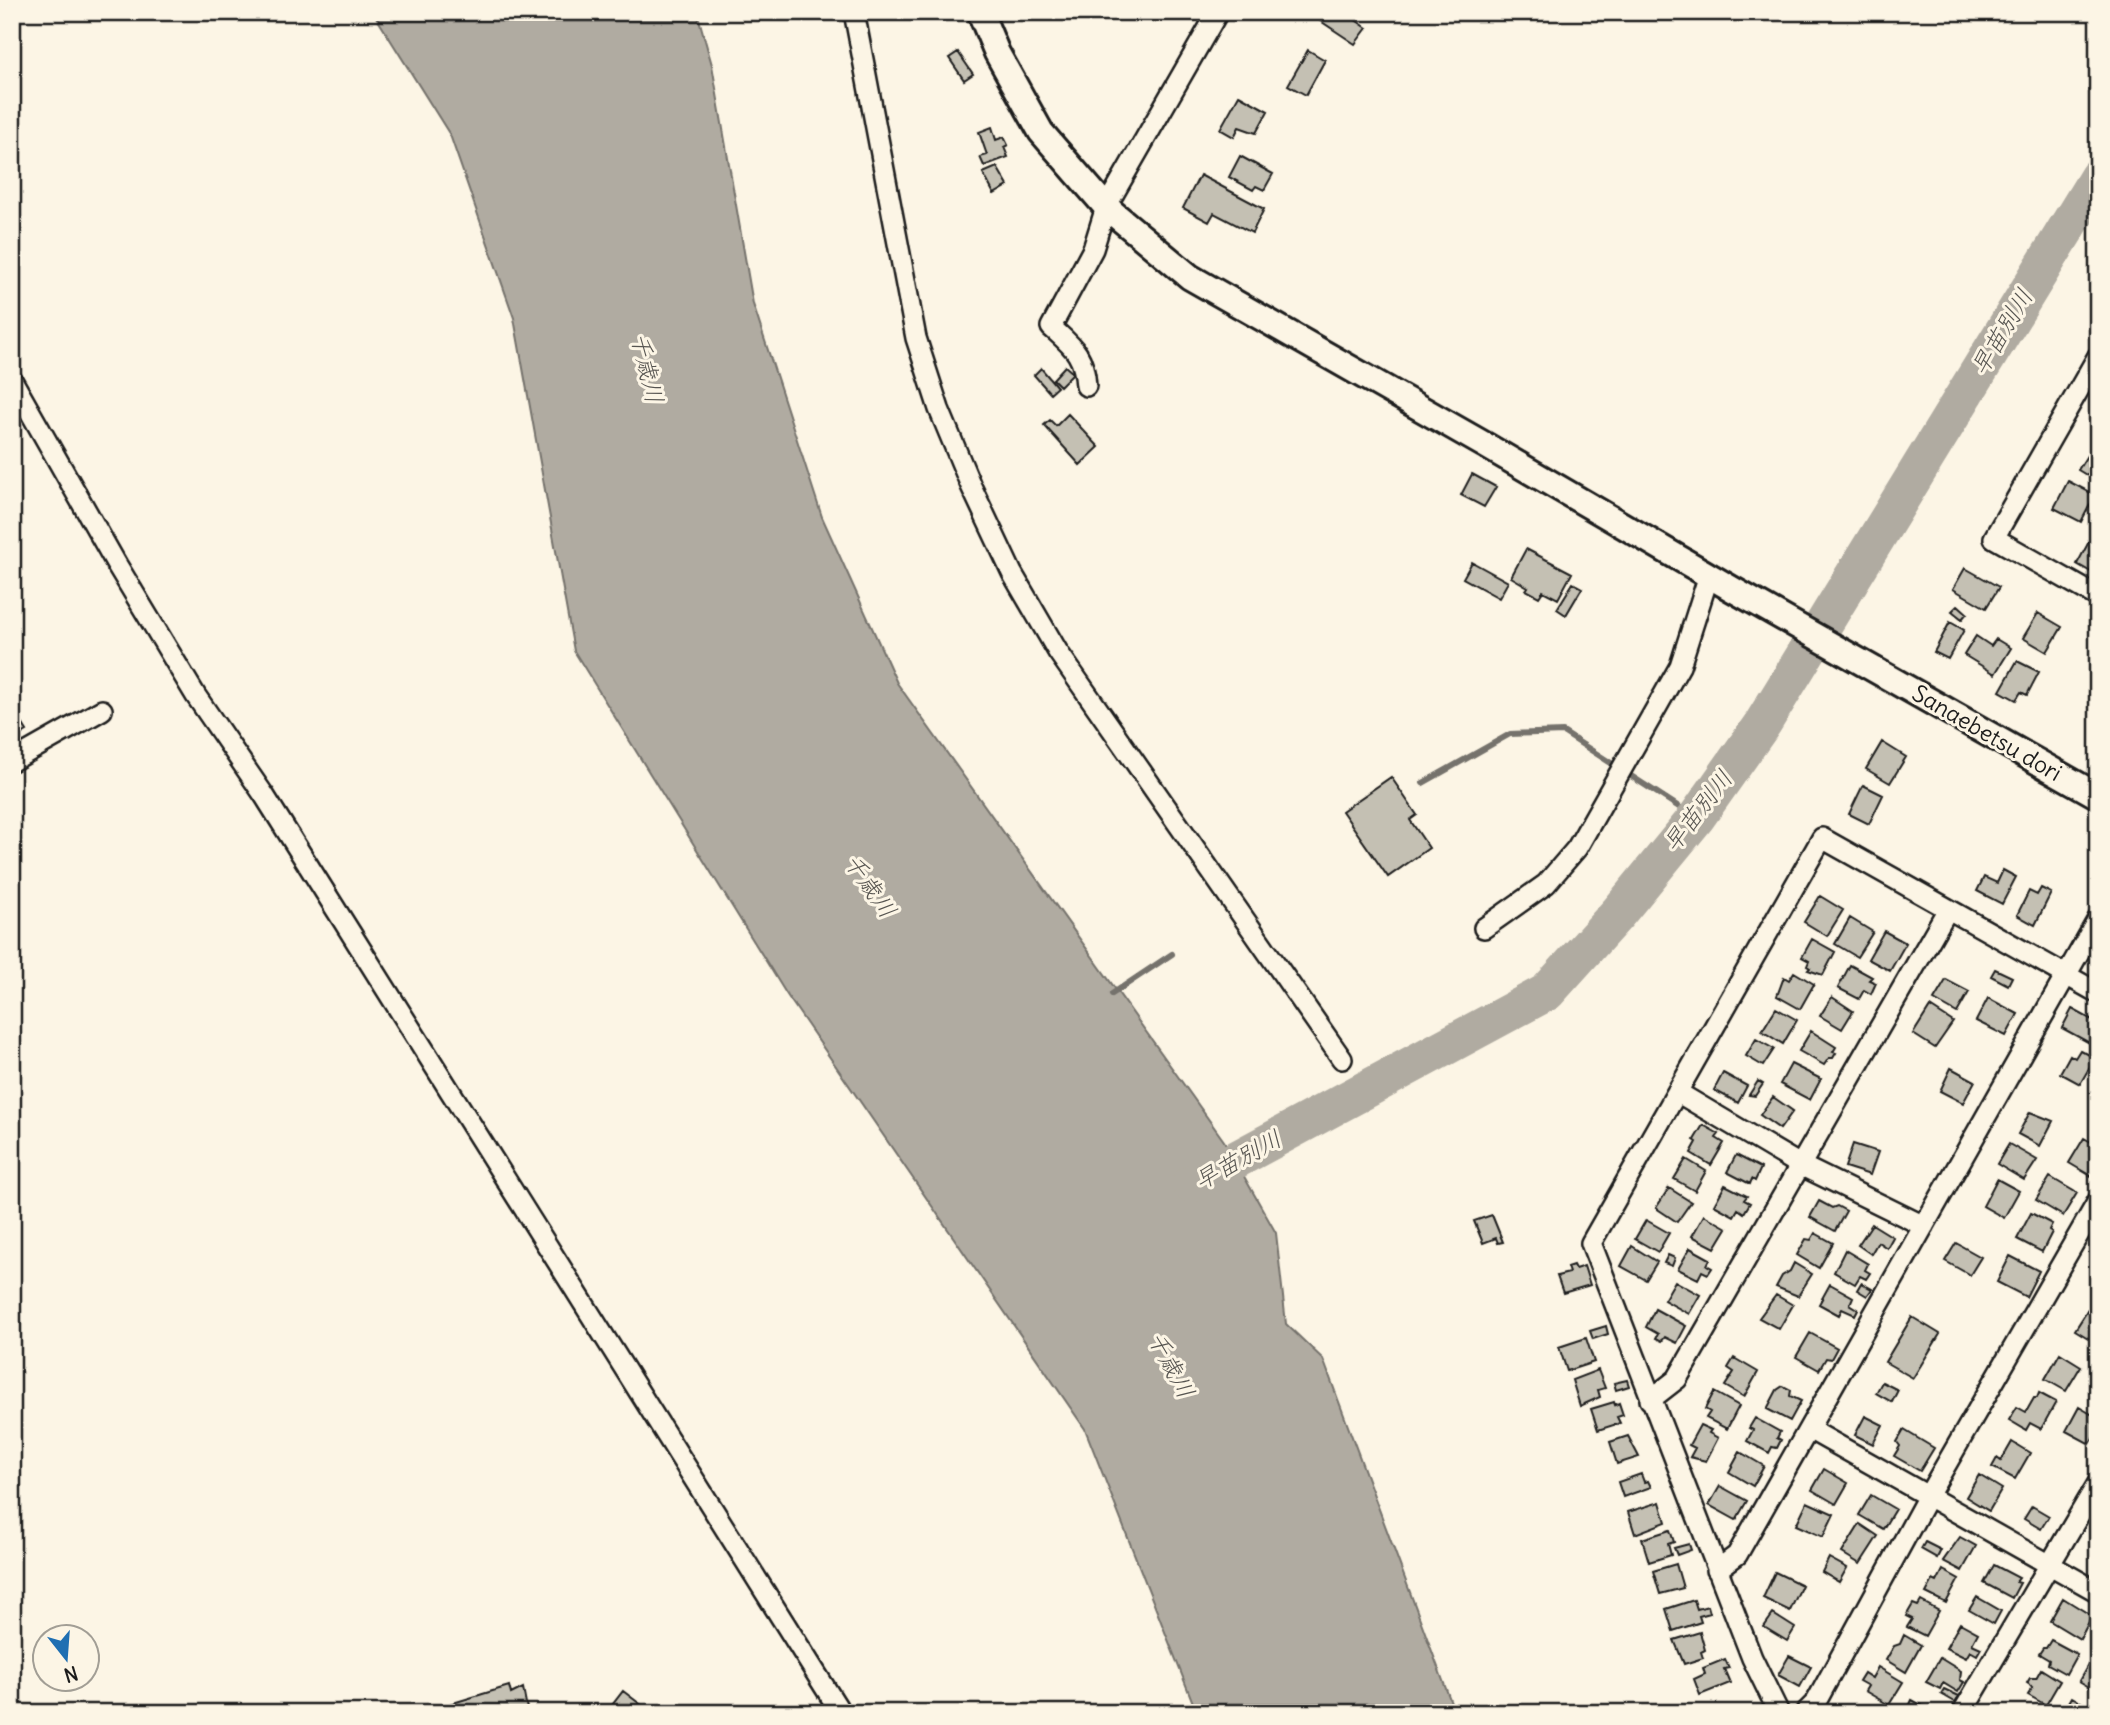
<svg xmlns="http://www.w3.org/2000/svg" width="2110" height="1725" font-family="Delius,'Klee One',sans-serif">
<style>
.water{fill:#b0aba1;stroke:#75726c;stroke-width:2}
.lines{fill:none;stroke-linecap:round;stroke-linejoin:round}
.stream{stroke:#75726c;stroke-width:6}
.river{stroke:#b0aba1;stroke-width:38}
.building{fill:#c4c0b3;stroke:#1c1c1c;stroke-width:2}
.minor-casing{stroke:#1c1c1c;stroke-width:24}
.tertiary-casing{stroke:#1c1c1c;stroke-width:30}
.minor{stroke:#fcf5e5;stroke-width:19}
.tertiary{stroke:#fcf5e5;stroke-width:24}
.labels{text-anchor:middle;stroke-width:6;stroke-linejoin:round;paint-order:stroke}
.street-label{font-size:23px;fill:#1c1c1c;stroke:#fcf5e5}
.water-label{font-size:24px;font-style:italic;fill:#575551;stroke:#fcf5e5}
</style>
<rect width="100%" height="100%" fill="#fcf5e5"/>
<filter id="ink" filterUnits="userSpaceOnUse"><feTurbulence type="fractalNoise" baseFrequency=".0143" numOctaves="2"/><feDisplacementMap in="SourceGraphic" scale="14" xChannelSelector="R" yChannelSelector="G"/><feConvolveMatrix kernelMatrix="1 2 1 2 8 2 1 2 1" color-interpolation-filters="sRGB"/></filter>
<g filter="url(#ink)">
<path class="water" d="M 373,12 L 697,12 L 712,65 L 753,304 L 822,517 L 897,683 L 1224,1141 L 1276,1233 L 1286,1324 L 1323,1359 L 1455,1713 L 1197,1713 L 1085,1429 L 787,995 L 574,651 L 514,318 L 450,135 Z"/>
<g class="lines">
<path class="stream" d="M 1423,783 L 1510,734 L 1563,732 L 1696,818
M 1112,994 L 1172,954"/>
<path class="river" d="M 1191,1184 L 1547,992 L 1618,913 L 1696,818 L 1763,723 L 2098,177"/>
</g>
<path class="building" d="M 1307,12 L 1344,12 L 1367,28 L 1355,44 Z
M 1308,50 L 1325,60 L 1306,95 L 1288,85 Z
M 958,52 L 973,74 L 964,80 L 949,58 Z
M 1239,95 L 1268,111 L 1256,133 L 1239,127 L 1234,137 L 1220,129 Z
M 992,127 L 996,140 L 1004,137 L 1008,145 L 1004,147 L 1008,157 L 984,166 L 980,157 L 987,155 L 979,132 Z
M 1240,156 L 1273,174 L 1264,190 L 1256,186 L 1253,190 L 1229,177 Z
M 997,167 L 1008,186 L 994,194 L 983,173 Z
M 1200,175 L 1264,209 L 1252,233 L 1214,213 L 1209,222 L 1183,208 Z
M 1065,366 L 1073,373 L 1060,386 L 1053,379 Z
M 1041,368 L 1057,387 L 1050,393 L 1034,375 Z
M 1068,414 L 1099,447 L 1080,465 L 1044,425 L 1050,420 L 1056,426 Z
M 2091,449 L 2098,453 L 2098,482 L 2078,470 Z
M 1472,474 L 1496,487 L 1484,507 L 1461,495 Z
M 2068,481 L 2095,495 L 2081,522 L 2054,508 Z
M 2091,538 L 2098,542 L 2098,576 L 2077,564 Z
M 1526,549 L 1572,573 L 1558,599 L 1543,591 L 1539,597 L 1526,590 L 1528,587 L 1511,577 Z
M 1472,562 L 1508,582 L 1499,598 L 1463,578 Z
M 1965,568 L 1999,587 L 1986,608 L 1953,589 Z
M 1573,583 L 1582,588 L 1566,615 L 1557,609 Z
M 1958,605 L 1967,613 L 1962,619 L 1952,611 Z
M 2038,613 L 2062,627 L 2047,652 L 2023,638 Z
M 1950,622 L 1964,630 L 1948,659 L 1934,652 Z
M 1976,636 L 1991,646 L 1996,639 L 2011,648 L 1995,674 L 1964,655 Z
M 2017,661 L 2039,672 L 2027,695 L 2021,692 L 2016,700 L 2000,691 Z
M 12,707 L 27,731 L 12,740 Z
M 1882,742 L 1906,757 L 1890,783 L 1866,769 Z
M 1391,777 L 1417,815 L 1410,820 L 1429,848 L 1388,877 L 1342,811 Z
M 1863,785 L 1883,795 L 1869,824 L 1849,814 Z
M 2003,870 L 2016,877 L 2002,904 L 1977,891 L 1984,877 L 1997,883 Z
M 2041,888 L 2051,893 L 2035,925 L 2017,915 L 2029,891 L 2037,895 Z
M 1820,896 L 1843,910 L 1827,936 L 1804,922 Z
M 1850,918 L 1873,932 L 1857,957 L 1835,944 Z
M 1884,931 L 1906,943 L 1890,971 L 1868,959 Z
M 1812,939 L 1835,952 L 1823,975 L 1808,970 L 1810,968 L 1807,966 L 1809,961 L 1802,957 Z
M 1850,965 L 1872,977 L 1869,980 L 1876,983 L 1871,994 L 1864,990 L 1859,999 L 1838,988 Z
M 1995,969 L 2012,977 L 2008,985 L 1991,976 Z
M 1794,972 L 1814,984 L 1800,1009 L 1777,996 L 1784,977 L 1789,980 Z
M 1946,980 L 1969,992 L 1957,1013 L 1934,1000 Z
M 1832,997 L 1853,1011 L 1842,1029 L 1820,1016 Z
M 1988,998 L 2018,1014 L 2006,1036 L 1976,1021 Z
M 1930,1007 L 1953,1022 L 1935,1048 L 1913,1034 Z
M 1776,1008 L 1797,1020 L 1783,1044 L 1762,1031 Z
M 2072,1009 L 2098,1023 L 2098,1042 L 2095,1046 L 2062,1028 Z
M 1811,1031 L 1836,1047 L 1833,1052 L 1836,1053 L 1833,1058 L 1829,1058 L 1824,1065 L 1799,1051 Z
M 1756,1039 L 1774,1049 L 1763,1066 L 1746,1056 Z
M 2080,1050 L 2095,1058 L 2080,1084 L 2060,1073 L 2070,1055 L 2075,1058 Z
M 1791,1064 L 1821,1079 L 1810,1100 L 1780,1084 Z
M 1951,1068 L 1975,1081 L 1963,1103 L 1940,1091 Z
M 1723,1073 L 1747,1086 L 1738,1103 L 1714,1090 Z
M 1758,1081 L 1763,1084 L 1755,1096 L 1749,1095 Z
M 1773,1097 L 1793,1111 L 1780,1129 L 1760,1115 Z
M 2030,1112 L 2053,1121 L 2040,1146 L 2018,1134 Z
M 1703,1125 L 1719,1134 L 1716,1138 L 1724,1143 L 1711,1165 L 1691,1153 L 1697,1142 L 1694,1140 Z
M 2084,1138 L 2098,1146 L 2098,1164 L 2091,1176 L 2069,1163 Z
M 1853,1144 L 1878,1152 L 1870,1175 L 1845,1167 Z
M 2009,1144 L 2037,1160 L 2024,1180 L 1997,1164 Z
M 1736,1155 L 1761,1168 L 1755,1181 L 1752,1179 L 1750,1184 L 1727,1172 Z
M 1686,1159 L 1706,1171 L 1695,1191 L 1674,1179 Z
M 2050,1177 L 2077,1193 L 2063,1216 L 2036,1200 Z
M 1997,1179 L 2019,1191 L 2004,1218 L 1983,1206 Z
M 1725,1185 L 1747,1196 L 1744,1200 L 1750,1203 L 1744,1213 L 1738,1209 L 1734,1216 L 1714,1205 Z
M 1669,1188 L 1691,1202 L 1677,1222 L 1656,1208 Z
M 1819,1201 L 1832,1208 L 1837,1206 L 1846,1211 L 1835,1231 L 1810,1217 Z
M 2031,1213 L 2052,1224 L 2049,1230 L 2052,1232 L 2042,1252 L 2017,1239 Z
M 1492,1215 L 1503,1242 L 1498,1243 L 1496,1238 L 1483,1243 L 1474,1221 Z
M 1704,1215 L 1727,1228 L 1715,1248 L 1692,1236 Z
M 1646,1220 L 1669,1233 L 1658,1252 L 1635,1239 Z
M 1872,1224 L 1893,1237 L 1887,1248 L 1878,1242 L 1871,1254 L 1858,1245 Z
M 1815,1233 L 1833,1243 L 1819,1268 L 1797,1255 L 1806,1239 L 1811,1240 Z
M 1956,1243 L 1981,1257 L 1970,1275 L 1945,1261 Z
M 1632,1246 L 1657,1262 L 1646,1280 L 1621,1266 Z
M 1690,1248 L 1710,1259 L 1707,1265 L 1712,1268 L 1708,1274 L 1702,1271 L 1698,1279 L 1678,1269 Z
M 1845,1250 L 1868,1264 L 1865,1270 L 1870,1273 L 1866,1279 L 1860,1276 L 1855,1284 L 1834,1272 Z
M 1668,1255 L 1675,1258 L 1672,1266 L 1664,1263 Z
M 2010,1256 L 2039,1271 L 2026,1297 L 1997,1282 Z
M 1794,1263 L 1812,1274 L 1798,1296 L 1776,1287 L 1782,1276 L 1790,1271 Z
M 1573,1265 L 1575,1269 L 1584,1266 L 1590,1285 L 1563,1293 L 1557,1276 L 1569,1273 L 1567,1267 Z
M 1675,1281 L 1700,1295 L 1689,1314 L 1664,1300 Z
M 1861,1283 L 1872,1289 L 1867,1296 L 1857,1290 Z
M 1830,1284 L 1853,1297 L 1850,1304 L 1858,1309 L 1855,1315 L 1842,1309 L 1839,1315 L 1819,1304 Z
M 2098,1294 L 2098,1334 L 2093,1341 L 2075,1330 Z
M 1776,1295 L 1793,1305 L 1779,1329 L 1759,1318 Z
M 1655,1309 L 1686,1326 L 1677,1343 L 1665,1337 L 1662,1341 L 1656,1338 L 1658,1334 L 1646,1327 Z
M 1912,1317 L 1940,1334 L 1913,1378 L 1885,1362 Z
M 1606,1326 L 1608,1334 L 1593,1339 L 1590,1331 Z
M 1810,1333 L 1837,1348 L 1831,1359 L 1826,1358 L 1819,1370 L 1796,1357 Z
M 1586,1338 L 1594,1362 L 1567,1371 L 1559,1347 Z
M 2060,1353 L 2081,1366 L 2066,1391 L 2045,1379 Z
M 1734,1358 L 1758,1372 L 1744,1397 L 1725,1386 L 1734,1372 L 1728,1368 Z
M 1598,1370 L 1605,1388 L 1598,1390 L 1600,1397 L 1580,1406 L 1572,1380 Z
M 1627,1380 L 1629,1386 L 1616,1390 L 1614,1383 Z
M 1882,1382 L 1898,1390 L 1892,1402 L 1876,1393 Z
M 1783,1386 L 1791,1390 L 1790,1396 L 1801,1401 L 1790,1421 L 1767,1409 L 1777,1390 Z
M 1714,1392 L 1739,1406 L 1727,1429 L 1706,1418 L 1710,1412 L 1705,1409 Z
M 2039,1393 L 2056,1402 L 2041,1429 L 2030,1423 L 2026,1430 L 2009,1420 L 2017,1407 L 2026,1412 L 2034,1398 L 2037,1398 Z
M 1614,1402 L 1615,1405 L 1619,1403 L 1623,1415 L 1617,1417 L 1620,1423 L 1598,1430 L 1591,1409 Z
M 2079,1407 L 2098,1418 L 2098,1439 L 2094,1437 L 2090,1444 L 2066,1431 Z
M 1865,1416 L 1883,1425 L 1873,1444 L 1855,1435 Z
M 1755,1418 L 1780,1432 L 1777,1438 L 1781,1440 L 1777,1448 L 1772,1447 L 1769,1453 L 1747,1441 L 1753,1430 L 1749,1428 Z
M 1700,1425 L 1711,1430 L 1709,1433 L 1718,1438 L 1706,1461 L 1690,1457 L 1695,1448 L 1689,1445 Z
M 1904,1430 L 1934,1448 L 1920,1471 L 1894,1456 L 1900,1446 L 1897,1442 Z
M 1628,1436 L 1639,1457 L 1617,1464 L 1610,1442 Z
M 2012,1442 L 2030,1453 L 2015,1479 L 1992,1467 L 1997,1458 L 2001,1461 Z
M 1740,1452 L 1764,1466 L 1753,1486 L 1729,1472 Z
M 1824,1469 L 1848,1483 L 1836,1504 L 1812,1490 Z
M 1641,1474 L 1644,1482 L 1648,1481 L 1651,1487 L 1623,1497 L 1618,1482 Z
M 1979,1475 L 2002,1489 L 1989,1511 L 1966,1497 Z
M 1720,1486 L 1747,1501 L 1736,1520 L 1709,1505 Z
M 1871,1495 L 1895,1509 L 1883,1529 L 1859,1515 Z
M 1660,1502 L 1666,1522 L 1635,1534 L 1628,1512 Z
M 1807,1502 L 1834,1514 L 1823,1537 L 1796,1525 Z
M 2032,1506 L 2049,1516 L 2041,1529 L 2024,1519 Z
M 1860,1524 L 1878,1536 L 1860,1564 L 1842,1553 Z
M 1670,1530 L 1674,1542 L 1668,1544 L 1671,1555 L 1649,1562 L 1642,1539 Z
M 1960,1537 L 1976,1546 L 1962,1571 L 1943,1561 Z
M 1925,1542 L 1941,1550 L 1937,1558 L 1921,1549 Z
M 1689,1544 L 1691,1550 L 1677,1555 L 1674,1548 Z
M 1829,1558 L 1847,1568 L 1839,1582 L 1822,1572 Z
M 1676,1564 L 1683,1588 L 1660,1594 L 1653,1571 Z
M 1994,1565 L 2019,1578 L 2016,1582 L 2020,1583 L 2012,1598 L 1984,1583 Z
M 1943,1570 L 1959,1579 L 1946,1603 L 1926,1593 L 1933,1580 L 1937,1582 Z
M 1775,1572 L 1802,1585 L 1790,1611 L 1763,1598 Z
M 1977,1597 L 2001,1611 L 1994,1624 L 1969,1610 Z
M 2063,1598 L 2092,1616 L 2080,1639 L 2050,1621 Z
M 1694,1600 L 1697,1609 L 1708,1606 L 1710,1613 L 1699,1616 L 1701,1622 L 1673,1631 L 1666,1609 Z
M 1921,1601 L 1939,1611 L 1925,1636 L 1907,1627 L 1912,1619 L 1906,1616 L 1913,1604 L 1918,1606 Z
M 1773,1614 L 1795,1628 L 1787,1641 L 1764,1627 Z
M 1960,1623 L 1978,1633 L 1972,1644 L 1981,1648 L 1977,1655 L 1970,1651 L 1966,1658 L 1946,1648 Z
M 1700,1632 L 1705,1650 L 1701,1652 L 1703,1658 L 1684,1664 L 1674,1640 Z
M 1904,1635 L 1921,1645 L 1906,1672 L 1886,1660 L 1894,1646 L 1900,1644 Z
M 2051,1640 L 2077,1654 L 2066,1674 L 2048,1664 L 2049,1660 L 2039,1654 L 2043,1648 L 2046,1648 Z
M 1789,1656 L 1811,1667 L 1800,1687 L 1778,1675 Z
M 1940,1658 L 1961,1671 L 1960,1680 L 1964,1682 L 1958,1692 L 1943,1683 L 1940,1689 L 1926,1682 Z
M 1725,1659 L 1729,1668 L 1724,1669 L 1730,1683 L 1700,1695 L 1694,1679 L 1705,1674 L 1703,1668 Z
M 2089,1663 L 2098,1668 L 2098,1685 L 2091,1688 L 2079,1681 Z
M 1878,1667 L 1903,1682 L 1889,1705 L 1865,1691 L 1868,1686 L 1859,1681 L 1864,1673 L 1872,1678 Z
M 2041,1669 L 2060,1681 L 2046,1705 L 2028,1695 L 2033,1687 L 2027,1683 L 2030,1678 L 2036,1678 Z
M 509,1686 L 511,1694 L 523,1688 L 527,1709 L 520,1713 L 420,1713 Z
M 1944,1689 L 1959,1696 L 1955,1702 L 1941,1694 Z
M 623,1691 L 652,1713 L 606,1713 Z
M 2072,1697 L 2098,1712 L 2098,1713 L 2063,1713 Z
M 1912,1700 L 1936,1713 L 1906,1713 Z"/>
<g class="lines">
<defs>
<path id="minor" d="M 854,12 L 916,338 L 939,409 L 971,486 L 1012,573 L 1058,652 L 1342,1059
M 2098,356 L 1994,538 L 2098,597
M 12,380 L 117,565 L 196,696 L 264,795 L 841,1713
M 1086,386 C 1084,354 1073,347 1051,327 L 1093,249 L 1106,207 L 1218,12
M 12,761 L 102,710
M 1484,928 L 1546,884 L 1577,848 L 1680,666 L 1709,575
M 1677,1092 L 1800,1165 L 1924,1226
M 1650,1400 L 1677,1379 L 1948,909
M 1809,1429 L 2098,1592
M 1717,1570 L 1737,1555 L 2098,919
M 1779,1713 L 1752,1658 L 1591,1243 L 1822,838 L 2098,993
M 1805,1713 L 1816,1702 L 1928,1496 L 2098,1201
M 1962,1713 L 2098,1483"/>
<path id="tertiary" d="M 980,12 L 997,53 L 1041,132 L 1106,207 L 1190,277 L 1485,445 L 1732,589 L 2098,796"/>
</defs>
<use href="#minor" class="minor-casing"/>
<use href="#tertiary" class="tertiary-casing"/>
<use href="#minor" class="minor"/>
<use href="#tertiary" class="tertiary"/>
</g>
</g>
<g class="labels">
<g class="street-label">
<text transform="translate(1987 733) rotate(30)" y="8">Sanaebetsu dori</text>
</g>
<g class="water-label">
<text transform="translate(2002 332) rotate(-59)" y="8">早苗別川</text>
<text transform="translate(647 368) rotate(77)" y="8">千歳川</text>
<text transform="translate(1698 811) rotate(-52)" y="8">早苗別川</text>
<text transform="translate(870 886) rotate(55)" y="8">千歳川</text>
<text transform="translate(1238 1160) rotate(-29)" y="8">早苗別川</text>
<text transform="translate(1171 1365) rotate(62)" y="8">千歳川</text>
</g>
</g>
<rect width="2110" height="1725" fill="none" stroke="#fcf5e5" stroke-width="42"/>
<rect x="21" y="21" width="2068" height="1683" fill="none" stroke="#1c1c1c" stroke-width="2.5" filter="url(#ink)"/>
<g transform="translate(66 1658) rotate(163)"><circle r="33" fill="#fcf5e5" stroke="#a29e95" stroke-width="2"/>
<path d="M0-5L12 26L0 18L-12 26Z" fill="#1f6fb2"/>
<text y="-10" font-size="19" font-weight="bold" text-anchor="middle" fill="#1c1c1c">N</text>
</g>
</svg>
